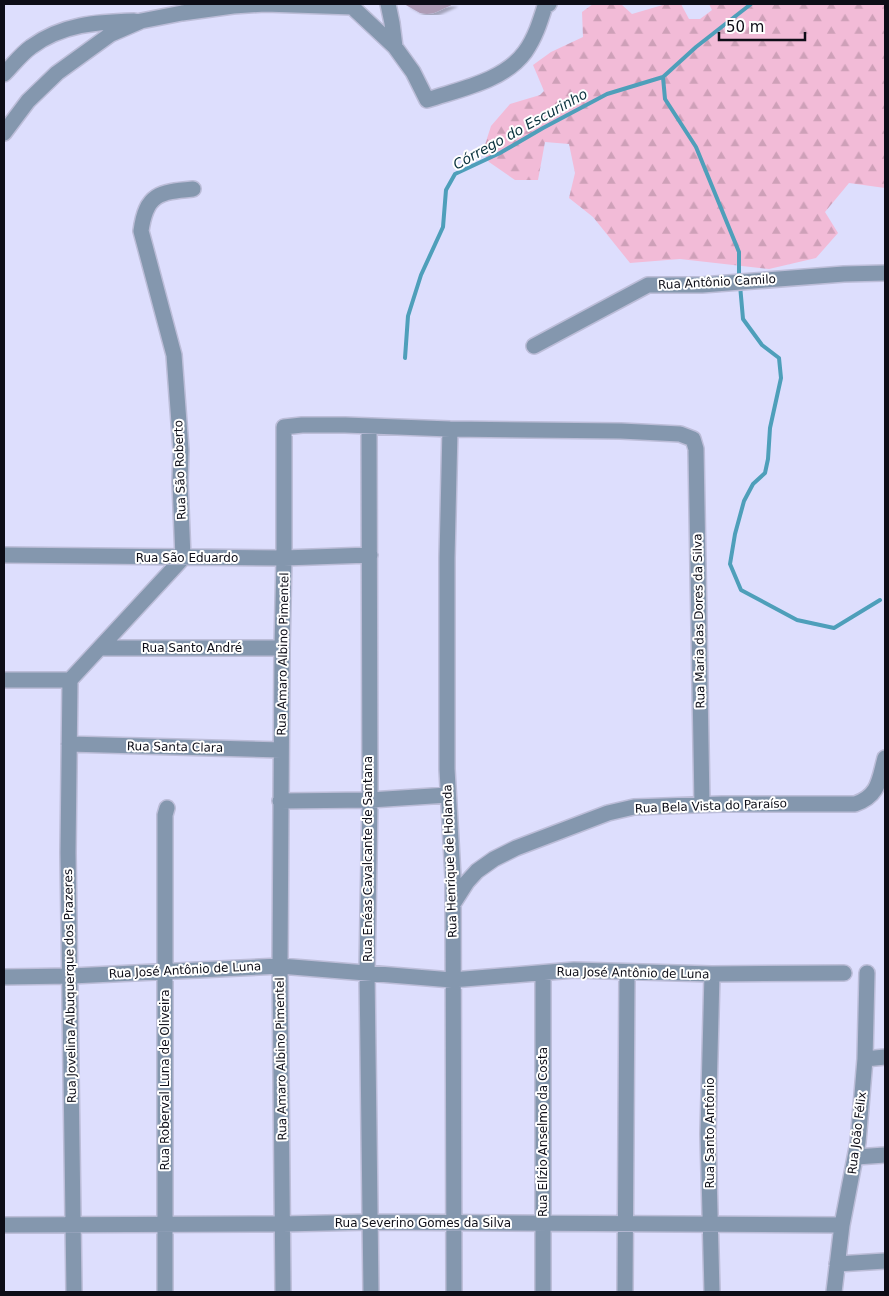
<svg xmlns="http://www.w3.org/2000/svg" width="889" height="1296" font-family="'DejaVu Sans',sans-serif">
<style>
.forest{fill:url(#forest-firs)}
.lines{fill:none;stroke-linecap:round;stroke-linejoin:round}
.stream{stroke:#4e9fba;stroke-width:4}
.building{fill:#ae9cb6;filter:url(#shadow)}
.minor-casing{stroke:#bcbdd8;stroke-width:18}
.minor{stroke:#8497ae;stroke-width:15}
.labels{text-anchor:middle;stroke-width:4;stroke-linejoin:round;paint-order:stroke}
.street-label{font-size:12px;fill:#0d0d17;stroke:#fff}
.water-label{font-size:14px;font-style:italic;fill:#0a323e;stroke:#fff}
</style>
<defs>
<pattern id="forest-firs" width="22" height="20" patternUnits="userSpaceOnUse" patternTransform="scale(1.25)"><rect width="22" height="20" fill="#f2bbd7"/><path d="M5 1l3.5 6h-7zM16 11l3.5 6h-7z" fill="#cea0b8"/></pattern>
<filter id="shadow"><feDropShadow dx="4.5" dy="2.5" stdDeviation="1" flood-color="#0004"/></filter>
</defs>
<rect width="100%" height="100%" fill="#dddefd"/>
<path class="forest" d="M 593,4 L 621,4 L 632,14 L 666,4 L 681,4 L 689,19 L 700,19 L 712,10 L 709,4 L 885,4 L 885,188 L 849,183 L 825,212 L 838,233 L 816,258 L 769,269 L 680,259 L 630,263 L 593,217 L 569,198 L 575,173 L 569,144 L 545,142 L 538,180 L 515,180 L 489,162 L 483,151 L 491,126 L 510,104 L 540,95 L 544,91 L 533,65 L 551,52 L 583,37 L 582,12 Z"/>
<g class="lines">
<path class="stream" d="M 739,278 L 739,252 L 696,147 L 665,99 L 663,77 L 696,47 L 751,4
M 740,285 L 743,319 L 762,345 L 779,358 L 781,378 L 770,428 L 768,459 L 765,473 L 753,484 L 744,501 L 735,534 L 730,564 L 741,590 L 797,620 L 834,628 L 880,600
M 405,358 L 408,316 L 421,275 L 443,227 L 446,190 L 455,174 L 500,153 L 543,128 L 607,94 L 663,77"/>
</g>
<path class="building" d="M 404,4 L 454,4 L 434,13 L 427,14 L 420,13 Z"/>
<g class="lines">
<defs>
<path id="minor" d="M 349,4 L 395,47 L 413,72 L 427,100 C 460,89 504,81 525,52 C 535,38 540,22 545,6 L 549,4
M 388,4 L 392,23 L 395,47
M 4,74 C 13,65 21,54 31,47 C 62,24 97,22 134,21
M 4,133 L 28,101 L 57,73 L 111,34 L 141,21 L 182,13 L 233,6 L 265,4 L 353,7
M 534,346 L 648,285 L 702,285 L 844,274 L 885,273
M 369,426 L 370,800 L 367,972 L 371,1292
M 450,429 L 447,558 L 447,769 L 453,877 L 454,1292
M 4,555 L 284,558 L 370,555
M 102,648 L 282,648
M 4,680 L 70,680 L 183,558 L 180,482 L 181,450 L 174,355 L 141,231 C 146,194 159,192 193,189
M 70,680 L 68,853 L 74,1292
M 69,744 L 281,750
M 280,801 L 370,800 L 448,795
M 453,904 L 467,882 L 477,871 L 494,859 L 516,848 L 608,813 L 634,807 L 722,804 L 855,804 C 879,796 879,780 885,758
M 543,973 L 543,1292
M 712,974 L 708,1134 L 712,1292
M 4,977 L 71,976 L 280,966 L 452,980 L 574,970 L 712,974 L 844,973
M 865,1059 L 885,1057
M 856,1157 L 885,1155
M 4,1225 L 283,1224 L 370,1222 L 842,1225
M 837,1264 L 885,1261
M 165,1292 L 165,815 L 167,808
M 283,1292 L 280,966 L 282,648 L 284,558 L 284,427 L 302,425 L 345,425 L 450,429 L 621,431 L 680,434 L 693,439 L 696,449 L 702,805
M 625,1292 L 627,973
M 834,1292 L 842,1225 L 858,1142 L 865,1059 L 867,973"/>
</defs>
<use href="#minor" class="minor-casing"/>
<use href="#minor" class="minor"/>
</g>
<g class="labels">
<g class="street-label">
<text transform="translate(717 282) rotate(-3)" y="4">Rua Antônio Camilo</text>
<text transform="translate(180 470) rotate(-92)" y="4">Rua São Roberto</text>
<text x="187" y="562">Rua São Eduardo</text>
<text transform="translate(699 621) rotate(-91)" y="4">Rua Maria das Dores da Silva</text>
<text x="192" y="652">Rua Santo André</text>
<text transform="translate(283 654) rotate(-89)" y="4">Rua Amaro Albino Pimentel</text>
<text transform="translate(175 747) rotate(1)" y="4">Rua Santa Clara</text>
<text transform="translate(711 806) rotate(-2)" y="4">Rua Bela Vista do Paraíso</text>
<text transform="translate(368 859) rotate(-90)" y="4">Rua Enéas Cavalcante de Santana</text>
<text transform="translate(450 861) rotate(-92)" y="4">Rua Henrique de Holanda</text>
<text transform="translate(185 970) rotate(-3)" y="4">Rua José Antônio de Luna</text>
<text transform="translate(633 973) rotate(1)" y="4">Rua José Antônio de Luna</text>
<text transform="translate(70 986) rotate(-91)" y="4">Rua Jovelina Albuquerque dos Prazeres</text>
<text transform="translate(281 1059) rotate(-91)" y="4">Rua Amaro Albino Pimentel</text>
<text transform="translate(165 1080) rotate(-90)" y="4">Rua Roberval Luna de Oliveira</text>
<text transform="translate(543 1132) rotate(-90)" y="4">Rua Elízio Anselmo da Costa</text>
<text transform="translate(710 1133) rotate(-90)" y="4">Rua Santo Antônio</text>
<text transform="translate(857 1133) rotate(-83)" y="4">Rua João Félix</text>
<text x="423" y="1227">Rua Severino Gomes da Silva</text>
</g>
<g class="water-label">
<text transform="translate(520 129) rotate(-29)" y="5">Córrego do Escurinho</text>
</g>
</g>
<rect width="889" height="1296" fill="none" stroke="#0d0d17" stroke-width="10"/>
<path d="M719 32v8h86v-8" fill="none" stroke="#0d0d17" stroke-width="2.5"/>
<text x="726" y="32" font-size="15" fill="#0d0d17" stroke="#ffffff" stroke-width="4" paint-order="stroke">50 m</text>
</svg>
